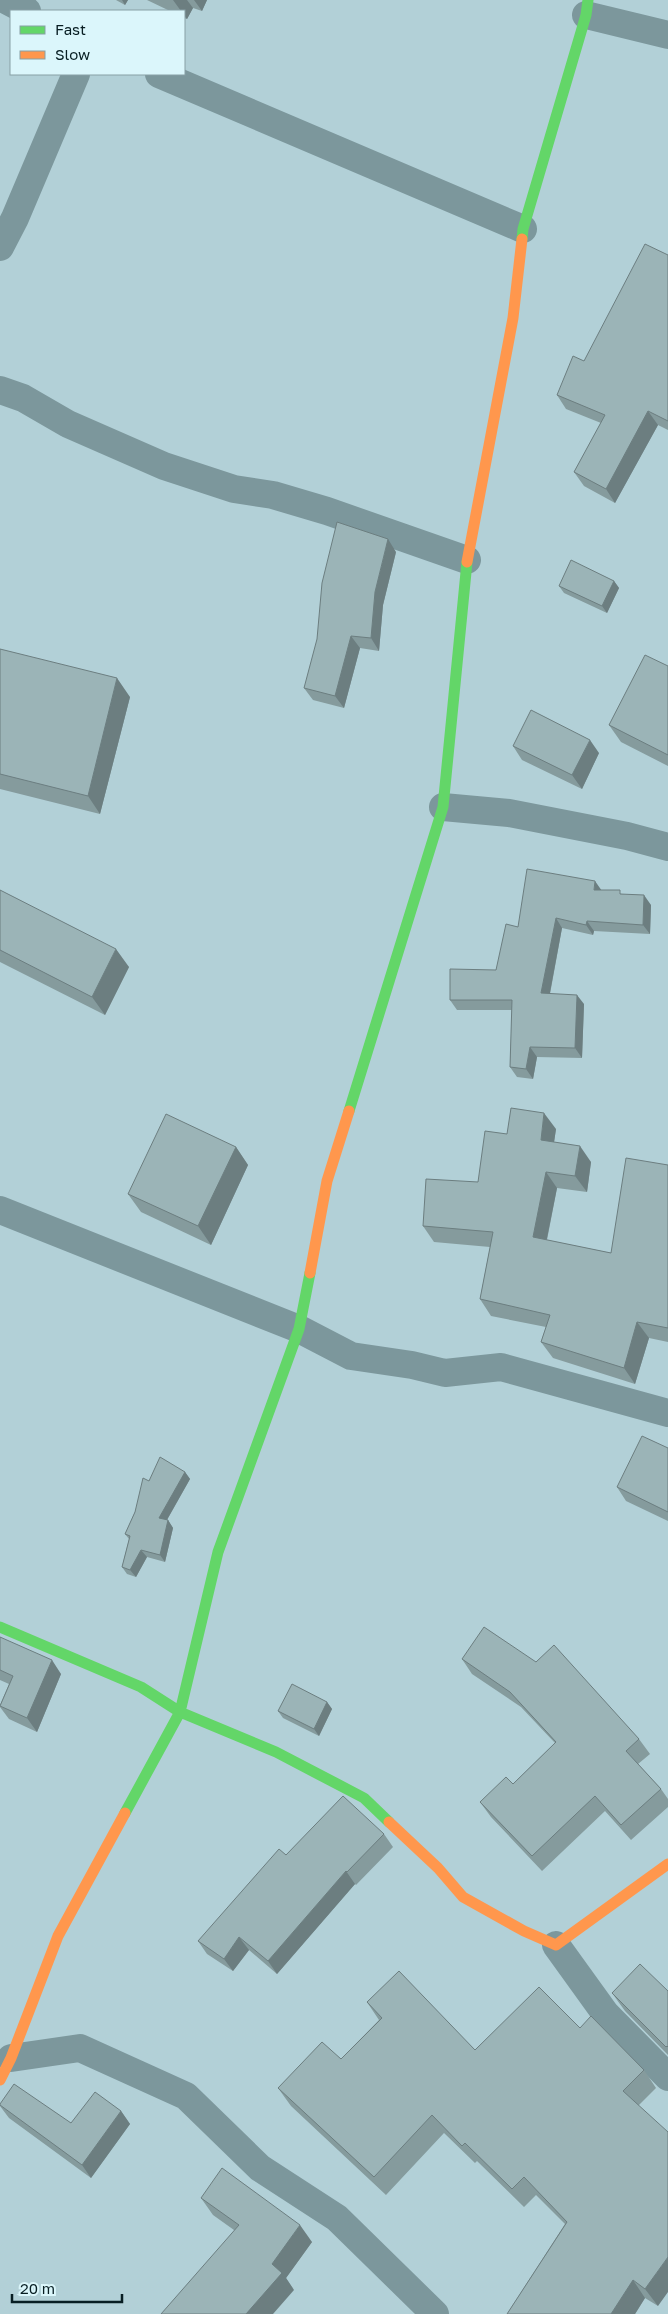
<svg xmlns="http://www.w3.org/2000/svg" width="668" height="2314" font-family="'Golos Text',sans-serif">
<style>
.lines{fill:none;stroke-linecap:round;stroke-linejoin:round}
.street{stroke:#7c979c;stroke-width:28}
.fast{stroke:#63d668;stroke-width:11}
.slow{stroke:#ff974d;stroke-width:11}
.wall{fill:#859b9d}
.shaded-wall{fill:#6c7e80}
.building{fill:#9bb4b7;stroke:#6c7e80}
</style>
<rect width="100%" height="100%" fill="#b2d0d7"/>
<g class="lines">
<path class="street" d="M 6,0 L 27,11
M 586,15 L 668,35
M 159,74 L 523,229
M 0,247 L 15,218 L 76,74
M 0,390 L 23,398 L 68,424 L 164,466 L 234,489 L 273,495 L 327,511 L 467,560
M 443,807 L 509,813 L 627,836 L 668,847
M 0,1210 L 299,1329 L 351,1356 L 412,1365 L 445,1373 L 501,1367 L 668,1413
M 556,1945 L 605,2013 L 668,2077
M 11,2058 L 80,2048 L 186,2096 L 260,2168 L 337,2218 L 435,2314"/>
<path class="fast" d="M 522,239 L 523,229 L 586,15 L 588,0
M 349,1111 L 443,807 L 467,562
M 0,1627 L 141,1687 L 180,1712 L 276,1752 L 364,1798 L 389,1822
M 125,1813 L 180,1712 L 218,1552 L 299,1329 L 310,1273"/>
<path class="slow" d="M 467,562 L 513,318 L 522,239
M 310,1273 L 327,1181 L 349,1111
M 389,1822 L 438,1868 L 463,1897 L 524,1931 L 556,1945 L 668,1864
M 0,2080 L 11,2058 L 58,1936 L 125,1813"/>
</g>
<path class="wall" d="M 116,0 L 128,0 L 125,5 Z
M 147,0 L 207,0 L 202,11 L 193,8 L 187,19 L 184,18 L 184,11 L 170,11 Z
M 668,255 L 668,430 L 658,425 L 615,503 L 584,486 L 574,472 L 601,423 L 566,409 L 557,395 Z
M 396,552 L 383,605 L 379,651 L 360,648 L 344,708 L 313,700 L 304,688 Z
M 614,581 L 619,588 L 607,613 L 564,593 L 559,586 Z
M 0,649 L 130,697 L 100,814 L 0,789 Z
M 668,666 L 668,766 L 621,742 L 609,725 Z
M 513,746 L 599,753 L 582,789 L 522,760 Z
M 0,890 L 129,967 L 105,1015 L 0,962 Z
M 602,890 L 622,894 L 651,905 L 650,934 L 594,931 L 593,935 L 562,928 L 550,994 L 584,1004 L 582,1058 L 537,1057 L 533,1079 L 517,1077 L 510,1067 L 512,1010 L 457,1010 L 450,1000 L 496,970 L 518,927 Z
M 556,1129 L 554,1142 L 591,1162 L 587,1192 L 557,1188 L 547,1240 L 611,1253 L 668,1165 L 668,1342 L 649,1338 L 635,1384 L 553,1358 L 541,1342 L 546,1327 L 491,1316 L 480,1299 L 490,1247 L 434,1242 L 423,1226 L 478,1182 L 507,1134 Z
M 236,1147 L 248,1165 L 211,1245 L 141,1212 L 128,1194 Z
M 668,1448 L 668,1521 L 626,1501 L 617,1487 Z
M 185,1472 L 190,1479 L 167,1520 L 168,1520 L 173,1528 L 165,1562 L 147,1557 L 136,1577 L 127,1574 L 122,1567 L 129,1539 L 125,1534 L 149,1481 Z
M 0,1637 L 61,1674 L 37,1732 L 9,1719 L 0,1707 L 0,1705 L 9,1684 L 0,1680 Z
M 462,1659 L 639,1739 L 650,1754 L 638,1764 L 661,1789 L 668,1799 L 668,1807 L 631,1840 L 605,1811 L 542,1871 L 491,1817 L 480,1802 L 513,1784 L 555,1743 L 521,1707 L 472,1674 Z
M 327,1702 L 332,1709 L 319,1736 L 283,1718 L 278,1711 Z
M 384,1834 L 393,1847 L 356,1885 L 355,1884 L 277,1974 L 249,1950 L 233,1971 L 207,1954 L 198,1941 L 286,1855 Z
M 668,1991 L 668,2055 L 625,2011 L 612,1993 Z
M 367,2002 L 475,2050 L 580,2028 L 644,2070 L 656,2088 L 639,2105 L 658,2306 L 645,2298 L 635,2314 L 507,2314 L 565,2224 L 536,2195 L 524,2207 L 477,2161 L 475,2163 L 444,2133 L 386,2195 L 291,2106 L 278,2088 L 341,2059 L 379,2020 Z
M 0,2104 L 71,2123 L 121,2111 L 130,2124 L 91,2178 L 9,2118 L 0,2106 Z
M 201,2198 L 312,2242 L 286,2278 L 294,2290 L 234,2230 L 213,2215 Z"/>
<path class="shaded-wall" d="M 122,0 L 128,0 L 125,5 Z
M 173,0 L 187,0 L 193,8 L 187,19 L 184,15 L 184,11 L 181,11 Z
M 194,0 L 207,0 L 202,11 Z
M 648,411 L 658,425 L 615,503 L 606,489 Z
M 388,539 L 396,552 L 383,605 L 379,651 L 371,638 L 375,592 Z
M 614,581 L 619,588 L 607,613 L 602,606 Z
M 351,636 L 360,648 L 344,708 L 335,696 Z
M 117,678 L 130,697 L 100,814 L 88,796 Z
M 590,740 L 599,753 L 582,789 L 572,775 Z
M 595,881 L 602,891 L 594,890 Z
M 644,895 L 651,905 L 650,934 L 643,925 Z
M 556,918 L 562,928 L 548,1003 L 541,993 Z
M 587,921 L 594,931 L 593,935 L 586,925 Z
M 116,949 L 129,967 L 105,1015 L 92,997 Z
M 577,995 L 584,1004 L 582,1058 L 575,1048 Z
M 530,1047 L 537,1057 L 533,1079 L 526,1069 Z
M 544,1113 L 556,1129 L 552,1156 L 541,1140 Z
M 580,1146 L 591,1162 L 587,1192 L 575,1176 Z
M 236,1147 L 248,1165 L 211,1245 L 198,1226 Z
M 546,1172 L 557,1188 L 544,1253 L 533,1237 Z
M 637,1322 L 649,1338 L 635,1384 L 624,1368 Z
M 185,1472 L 190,1479 L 164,1525 L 159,1518 Z
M 168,1520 L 173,1528 L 165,1562 L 160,1555 Z
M 141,1550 L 147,1557 L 136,1577 L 130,1570 Z
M 52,1660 L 61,1674 L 37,1732 L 27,1718 Z
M 327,1702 L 332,1709 L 319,1736 L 314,1729 Z
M 346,1871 L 355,1884 L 277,1974 L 268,1961 Z
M 239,1937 L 249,1950 L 233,1971 L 224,1959 Z
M 121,2111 L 130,2124 L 91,2178 L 82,2165 Z
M 300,2225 L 312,2242 L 286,2278 L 294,2290 L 273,2314 L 246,2314 L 272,2264 Z
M 668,2257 L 668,2292 L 658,2306 L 645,2289 Z
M 633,2280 L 645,2298 L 635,2314 L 611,2314 Z"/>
<path class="building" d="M 645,244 L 668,255 L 668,421 L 648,411 L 606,489 L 574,472 L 605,415 L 557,395 L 573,356 L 584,361 Z
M 337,522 L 388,539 L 375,592 L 371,638 L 351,636 L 335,696 L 304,688 L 317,639 L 322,583 Z
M 571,560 L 614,581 L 602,606 L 559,586 Z
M 0,649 L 117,678 L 88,796 L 0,774 Z
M 645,655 L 668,666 L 668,755 L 609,725 Z
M 531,710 L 590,740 L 572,775 L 513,746 Z
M 527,869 L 595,881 L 594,890 L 620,890 L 620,894 L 644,895 L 643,925 L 587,921 L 586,925 L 556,918 L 541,993 L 577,995 L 575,1048 L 530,1047 L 526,1069 L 510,1067 L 512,1000 L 450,1000 L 450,969 L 496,970 L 506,924 L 518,927 Z
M 0,890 L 116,949 L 92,997 L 0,950 Z
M 511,1108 L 544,1113 L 541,1140 L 580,1146 L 575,1176 L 546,1172 L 533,1237 L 611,1253 L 626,1158 L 668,1165 L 668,1328 L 637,1322 L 624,1368 L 541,1342 L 550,1315 L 480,1299 L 493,1232 L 423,1226 L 426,1179 L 478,1182 L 485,1131 L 507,1134 Z
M 166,1114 L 236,1147 L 198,1226 L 128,1194 Z
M 642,1436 L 668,1448 L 668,1512 L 617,1487 Z
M 160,1457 L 185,1472 L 159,1518 L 168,1520 L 160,1555 L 141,1550 L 130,1570 L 122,1567 L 130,1536 L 125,1534 L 135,1512 L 143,1478 L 149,1481 Z
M 484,1627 L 536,1662 L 554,1645 L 639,1739 L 626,1751 L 661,1789 L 621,1825 L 595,1796 L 532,1856 L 480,1802 L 506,1777 L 513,1784 L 556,1742 L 510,1692 L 462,1659 Z
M 0,1637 L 52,1660 L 27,1718 L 0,1706 L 13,1676 L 0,1670 Z
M 292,1684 L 327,1702 L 314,1729 L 278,1711 Z
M 343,1796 L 384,1834 L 347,1872 L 346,1871 L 268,1961 L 239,1937 L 224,1959 L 198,1941 L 279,1849 L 286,1855 Z
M 640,1964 L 668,1991 L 668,2047 L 667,2046 L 666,2047 L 612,1993 Z
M 399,1971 L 475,2050 L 539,1987 L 580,2028 L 591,2016 L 644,2070 L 623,2091 L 668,2132 L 668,2257 L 645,2289 L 633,2280 L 611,2314 L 507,2314 L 567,2222 L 524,2177 L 512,2189 L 465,2143 L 462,2146 L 432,2115 L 374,2177 L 278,2088 L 322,2042 L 341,2059 L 382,2018 L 367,2002 Z
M 14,2084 L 71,2123 L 95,2092 L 121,2111 L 82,2165 L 0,2105 L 0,2104 Z
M 222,2168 L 300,2225 L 272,2264 L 282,2273 L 246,2314 L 161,2314 L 239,2225 L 201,2198 Z"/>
<rect x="10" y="10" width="175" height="65" fill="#dbf6fb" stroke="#87a0a5"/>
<rect x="20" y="26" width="25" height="8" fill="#63d668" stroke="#87a0a5"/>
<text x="55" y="35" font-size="15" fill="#081e23">Fast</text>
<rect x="20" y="51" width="25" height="8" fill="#ff974d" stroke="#87a0a5"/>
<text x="55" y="60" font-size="15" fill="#081e23">Slow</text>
<path d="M12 2294v8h110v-8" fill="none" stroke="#081e23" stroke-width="2.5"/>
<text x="20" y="2294" font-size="15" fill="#081e23" stroke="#dbf6fb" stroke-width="4" paint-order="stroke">20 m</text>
</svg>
